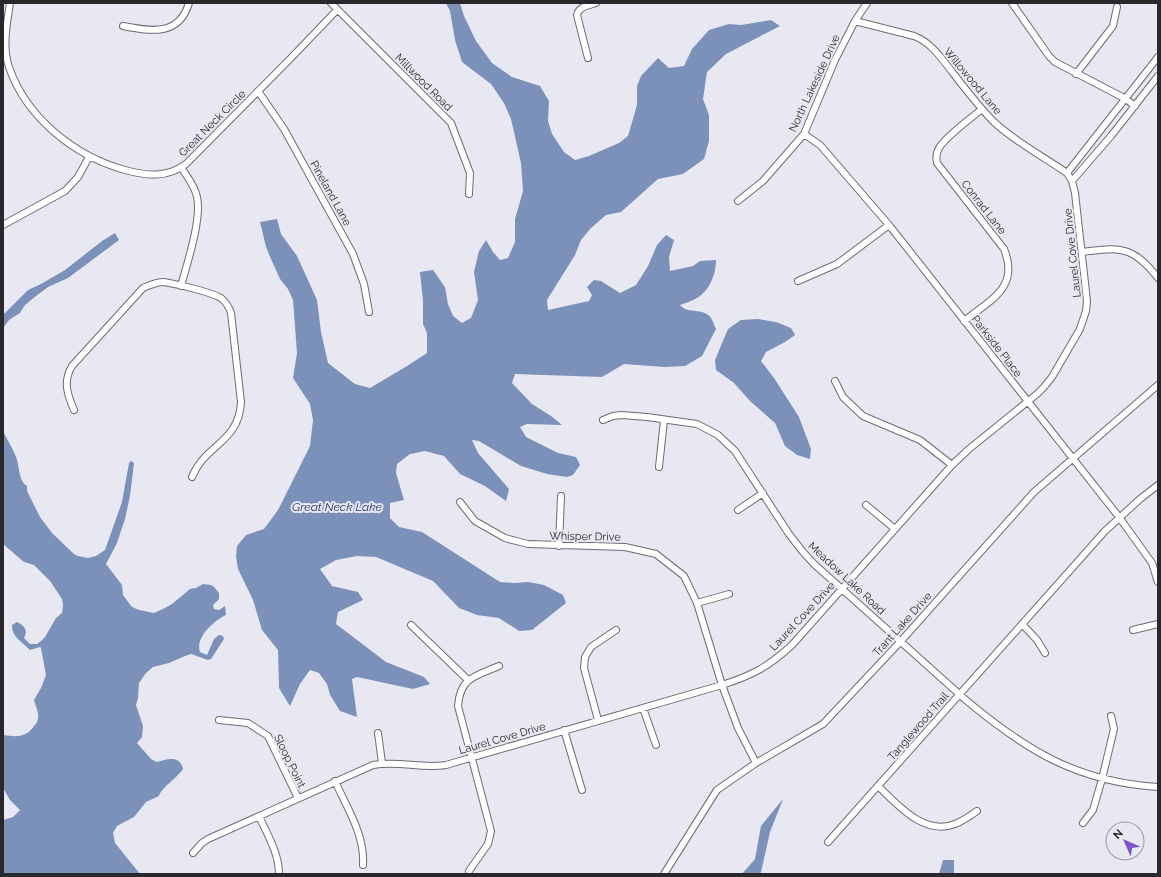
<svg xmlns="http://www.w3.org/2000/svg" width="1161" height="877" font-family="Raleway,sans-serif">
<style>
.water{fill:#7c91ba}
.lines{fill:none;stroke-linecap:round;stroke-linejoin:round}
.street-casing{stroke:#6c6c75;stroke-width:8}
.street{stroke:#fff;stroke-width:6}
.labels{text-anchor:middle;stroke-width:4;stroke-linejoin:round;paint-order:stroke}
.street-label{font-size:11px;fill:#29282c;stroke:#e8e8f3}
.water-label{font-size:12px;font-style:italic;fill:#1e366b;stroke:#e8e8f3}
</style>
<rect width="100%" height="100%" fill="#e8e8f3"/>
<path class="water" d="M 446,3 L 460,3 L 464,16 L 476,41 L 492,63 L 512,77 L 540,86 L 549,101 L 548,121 L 552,134 L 564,152 L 575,160 L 589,156 L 619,143 L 628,136 L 637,105 L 637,86 L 641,76 L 658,58 L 669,68 L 684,66 L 692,49 L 709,30 L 729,24 L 741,25 L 771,20 L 780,26 L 726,54 L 707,72 L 703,99 L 709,115 L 709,141 L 704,159 L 683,174 L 658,179 L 621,212 L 606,215 L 590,229 L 581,240 L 575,255 L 547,300 L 548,310 L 589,301 L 592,295 L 587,287 L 594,280 L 601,281 L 620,293 L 636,285 L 648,266 L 657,245 L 666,235 L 674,240 L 669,257 L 670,271 L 693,266 L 700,261 L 716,260 C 716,274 710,290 697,298 C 692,301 685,303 680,305 C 688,314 699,308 708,315 C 712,317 714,325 716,329 L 702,356 L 685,366 L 664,367 L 624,364 L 602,377 L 515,374 L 512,383 L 532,404 L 551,416 L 562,425 L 527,424 L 520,427 L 526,437 L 558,453 L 576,457 L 580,465 L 573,475 L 567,477 L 547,474 L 521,466 L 479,441 L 472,440 L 478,453 L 509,489 L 506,501 L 485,486 L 460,474 L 444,456 L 425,451 L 410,454 L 397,464 L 396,473 L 404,500 L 390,503 L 390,518 L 399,527 L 422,532 L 500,582 L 514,583 L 528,582 L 544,585 L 563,595 L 566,603 L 532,630 L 519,631 L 499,618 L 477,615 L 459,608 L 433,581 L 376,557 L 357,556 L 336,560 L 320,569 L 332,586 L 358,592 L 363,600 L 338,612 L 336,624 L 386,662 L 424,677 L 430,684 L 413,689 L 357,677 L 352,679 L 357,717 L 340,711 L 330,695 L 327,684 L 319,673 L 310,670 L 300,684 L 290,706 L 279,688 L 278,650 L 262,630 L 253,600 L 238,569 L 236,556 L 237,546 L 246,535 L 264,529 L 278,510 L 310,446 L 313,420 L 310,404 L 293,378 L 297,353 L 293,300 L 288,289 L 280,279 L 271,259 L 266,247 L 260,222 L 277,219 L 281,234 L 297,256 L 317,300 L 321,332 L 328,363 L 355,384 L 370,388 L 407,366 L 427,353 L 427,333 L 423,324 L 423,301 L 420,272 L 433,270 L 445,287 L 448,304 L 453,316 L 462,323 L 471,318 L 478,300 L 474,272 L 479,251 L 486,240 L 493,252 L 500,260 L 508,258 L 515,242 L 515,219 L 523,191 L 521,163 L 511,119 L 504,103 L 491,84 L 462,62 L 455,40 L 450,11 Z
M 115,233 L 119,240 L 68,278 L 48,287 L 36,296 L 25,305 L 20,313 L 9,320 L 3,328 L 3,315 L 28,290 L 41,284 L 65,270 L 102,241 Z
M 758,319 L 776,322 L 791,328 L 795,335 L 785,342 L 766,352 L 761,361 L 774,378 L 799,417 L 811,449 L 810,459 L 797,455 L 785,446 L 775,423 L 750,401 L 734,383 L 716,370 L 715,360 L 728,329 L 741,320 Z
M 3,431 C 7,440 13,448 16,457 C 20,467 18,480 27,486 L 27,491 L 40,517 L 52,533 L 74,554 L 78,556 L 88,558 L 96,556 L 105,550 L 122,502 L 129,463 L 131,461 L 134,463 L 130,496 L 125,519 L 117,543 L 106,564 L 122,585 L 123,595 L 132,607 L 139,610 L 154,613 L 163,609 L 172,604 L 190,589 L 196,588 L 203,584 L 211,585 L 214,587 L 219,593 L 219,599 L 213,605 L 214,609 L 219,610 L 225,606 L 226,615 C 214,621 195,637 200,652 L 207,655 L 214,639 L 219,635 L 223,636 L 224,639 L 211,659 L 208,660 L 191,654 L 185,656 L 169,663 L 153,667 L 146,673 L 139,683 L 138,698 L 136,705 L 143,726 L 142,737 L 137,743 L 151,759 L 157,762 C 167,759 180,755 183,769 C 177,778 161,788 159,796 L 146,802 L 134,817 L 117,826 L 113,833 L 115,843 L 140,874 L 3,874 L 3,820 L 13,817 L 20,810 L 10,800 L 3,788 L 3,735 C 16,737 26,738 34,726 C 36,724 38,721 38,718 C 39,712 35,705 34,700 L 41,688 L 46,675 L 41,648 L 40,647 L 30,650 C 22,641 12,638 12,625 L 17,622 C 25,626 28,630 24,638 L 30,644 L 37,644 L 41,641 L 45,637 L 56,618 L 62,613 L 63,605 L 62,599 L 50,581 L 34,565 L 24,562 L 3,544 Z
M 783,799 L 770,832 L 761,872 L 760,874 L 742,874 L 755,859 L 761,826 Z
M 943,860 L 954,860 L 954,874 L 939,874 Z"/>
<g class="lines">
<defs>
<path id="street" d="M 10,3 C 7,23 2,47 9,67 C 26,117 74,156 125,170 C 147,176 167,178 186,164 L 290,59 L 337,10
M 331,3 L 451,123 L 470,173 L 469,194
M 1012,3 L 1049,56 L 1055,62 L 1126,99 L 1135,106
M 123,26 C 150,31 179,37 189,3
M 588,58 L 577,15 C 579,6 588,6 596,3
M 1076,74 L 1113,26 L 1117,7
M 258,91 L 284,129 L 353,254 L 364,284 L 369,312
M 804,134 L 820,145 L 889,225 L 1119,517 L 1152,563 L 1158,582
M 1067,173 L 1158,57
M 1072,181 L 1111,136 L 1158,76
M 738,201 L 763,181 L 804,134 L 835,60 L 855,21 L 867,3
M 3,225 L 65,191 L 78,177 L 89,157
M 1082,252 C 1121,247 1133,246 1158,278
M 798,281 L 837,264 L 889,225
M 181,286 C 187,264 202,219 197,197 C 195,186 187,177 181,167
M 964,321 C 990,300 1020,288 1004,249 L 937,163 C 936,158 936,153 939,148 C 945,137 971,118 982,109
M 835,381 L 843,397 L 863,416 L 920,440 L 952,465
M 74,410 C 67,394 63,381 72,366 L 143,288 C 150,285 156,282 164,282 C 176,284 211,292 221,298 C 226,302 229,307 231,313 L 241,402 C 239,443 205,444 192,477
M 603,420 L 613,416 L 621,415 L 647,417 L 697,424 L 718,435 L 735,451 L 789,534 L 803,552 L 814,564 L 967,701 C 1027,751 1078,782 1158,787
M 659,467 L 664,420
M 460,502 L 475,521 L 505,538 L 528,544 L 625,547 L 656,554 L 684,576 L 697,603 L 722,685 L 738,728 L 756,763
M 866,505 L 895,529
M 738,510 L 763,493
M 559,546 L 561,496
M 697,603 L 729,594
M 1022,624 L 1037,640 L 1045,653
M 411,625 L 468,680
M 1133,630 L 1158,624
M 643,708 L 656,745
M 219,720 L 248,723 L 268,736 L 298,798
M 598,720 L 584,668 L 585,657 L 591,647 L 616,630
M 564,730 L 582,790
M 378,733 L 382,763
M 335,781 C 347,808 365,835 363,865
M 878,786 C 898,805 924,836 955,824 C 963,821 970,816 977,811
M 259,816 C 267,834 279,853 279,874
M 1083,823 L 1093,810 L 1102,779 L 1114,729 L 1111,716
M 828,842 L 1105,531 L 1140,499 L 1158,485
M 193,853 L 202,843 L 208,839 L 373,765 C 398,760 420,769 446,765 L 722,685 C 753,675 768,667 792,645 L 952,465 L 969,449 L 1037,394 L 1044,387 L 1052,377 L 1080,329 L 1086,311 L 1087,301 L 1075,193 L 1072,181 L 1067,173 C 1044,157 1014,141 994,122 C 979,107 966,90 953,73 C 942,59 931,42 914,36 L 855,21
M 469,871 L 488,844 L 491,831 L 458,706 C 460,677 476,676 499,666
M 664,874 L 717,790 L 756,763 L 823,724 L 901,641 L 1034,492 L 1158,385"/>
</defs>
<use href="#street" class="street-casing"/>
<use href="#street" class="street"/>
</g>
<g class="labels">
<g class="street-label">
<text transform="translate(973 81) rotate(50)" y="4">Willowood Lane</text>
<text transform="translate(424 82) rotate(45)" y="4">Millwood Road</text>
<text transform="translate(814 83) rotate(-65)" y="4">North Lakeside Drive</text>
<text transform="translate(212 123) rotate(-45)" y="4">Great Neck Circle</text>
<text transform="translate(331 193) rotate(61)" y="4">Pineland Lane</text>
<text transform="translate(984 207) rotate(52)" y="4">Conrad Lane</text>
<text transform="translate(1072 253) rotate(-96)" y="4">Laurel Cove Drive</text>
<text transform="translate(997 346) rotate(52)" y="4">Parkside Place</text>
<text transform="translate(585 536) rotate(1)" y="4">Whisper Drive</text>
<text transform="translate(847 578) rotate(43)" y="4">Meadow Lake Road</text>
<text transform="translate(802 616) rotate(-47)" y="4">Laurel Cove Drive</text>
<text transform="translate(902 624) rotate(-48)" y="4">Trant Lake Drive</text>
<text transform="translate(918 726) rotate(-49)" y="4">Tanglewood Trail</text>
<text transform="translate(502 738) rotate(-16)" y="4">Laurel Cove Drive</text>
<text transform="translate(290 761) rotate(64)" y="4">Sloop Point</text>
</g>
<g class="water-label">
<text x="337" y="511">Great Neck Lake</text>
</g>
</g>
<rect width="1161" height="877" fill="none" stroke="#29282c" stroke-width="8"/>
<g transform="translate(1125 841) rotate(315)"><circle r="19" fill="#e8e8f3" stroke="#9c9ba3"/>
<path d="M0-3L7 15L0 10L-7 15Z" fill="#7d53cd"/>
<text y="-6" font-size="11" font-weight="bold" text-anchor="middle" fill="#29282c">N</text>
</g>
</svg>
